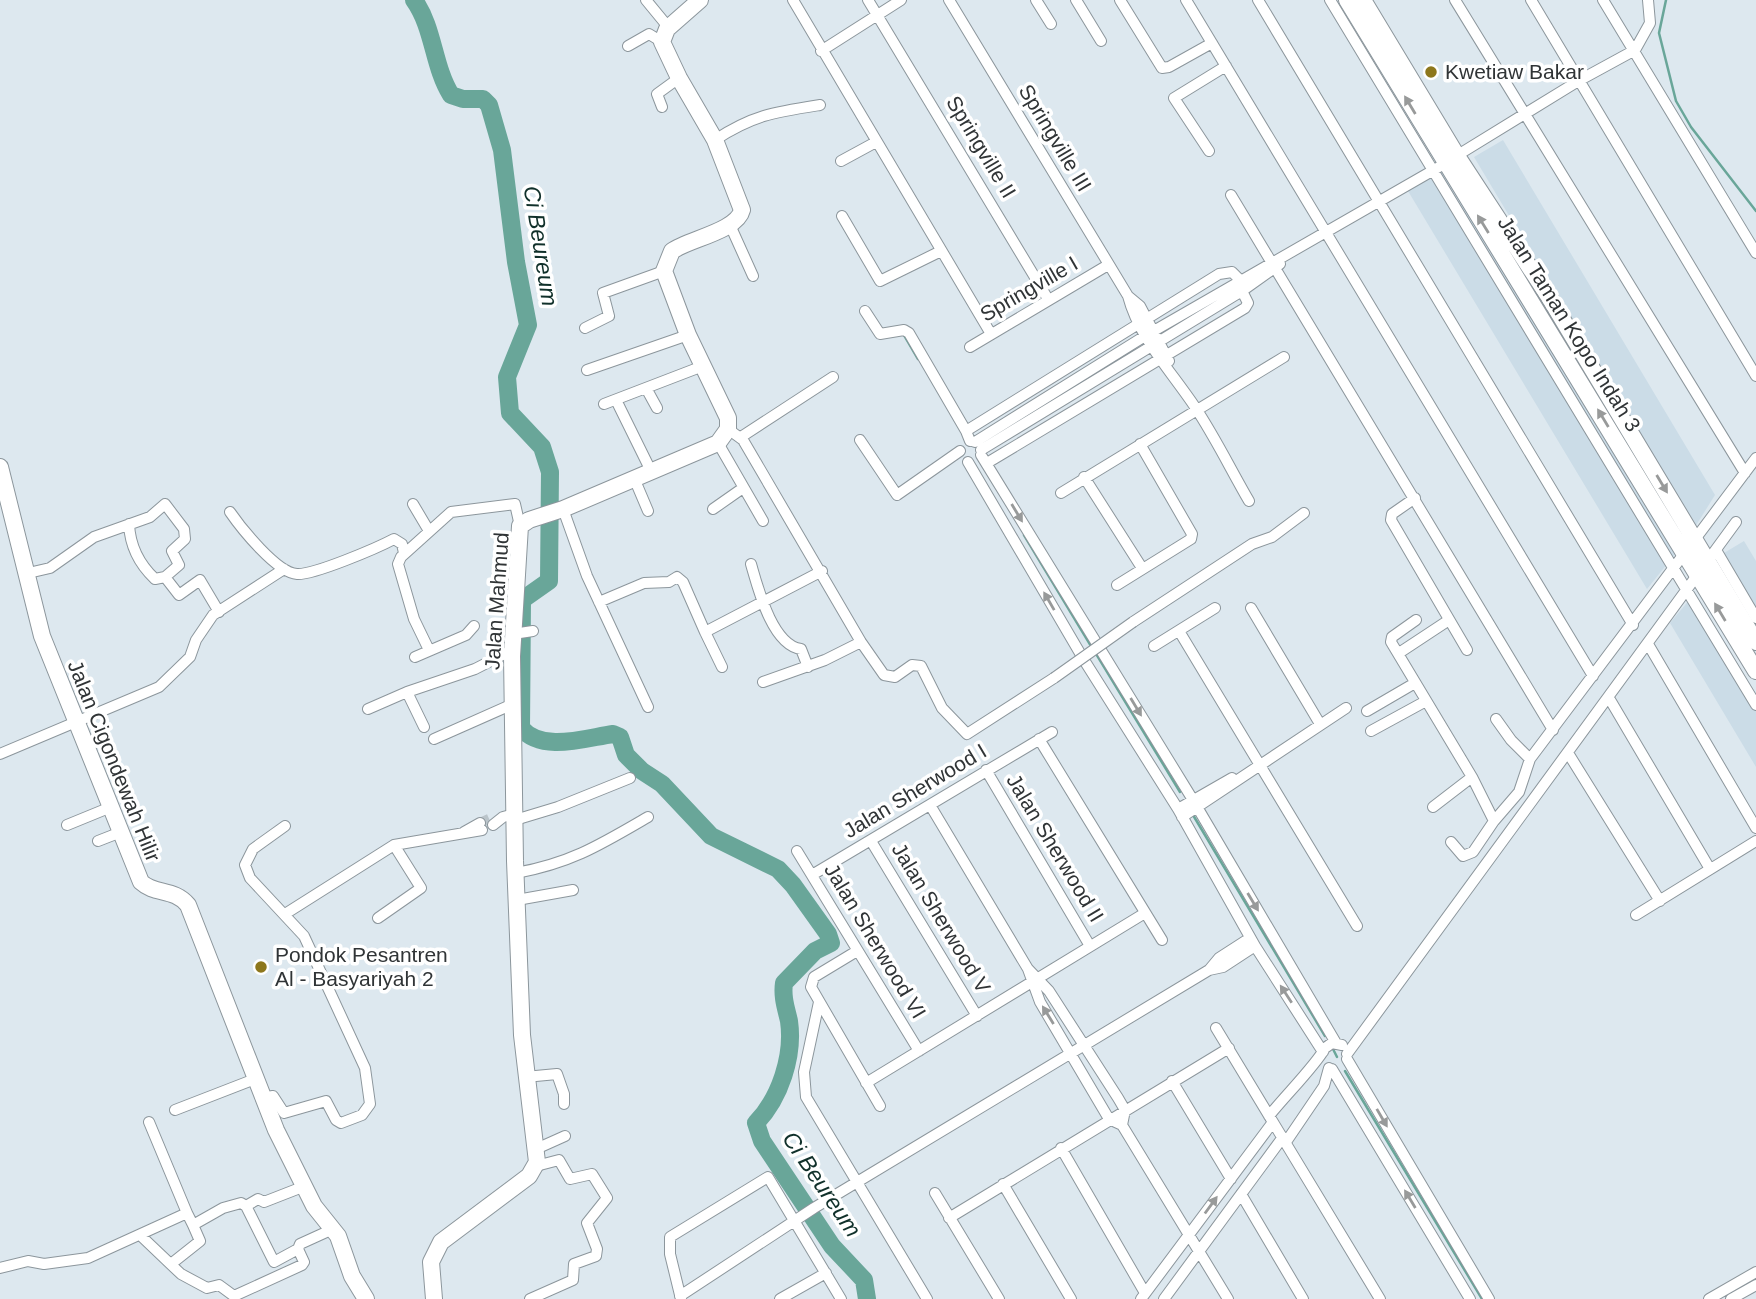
<svg xmlns="http://www.w3.org/2000/svg" width="1756" height="1299" font-family="Arial,sans-serif">
<style>
.built{fill:#cbdce7}
.lines{fill:none;stroke-linecap:round;stroke-linejoin:round}
.stream{stroke:#69a699;stroke-width:2.5}
.river{stroke:#69a699;stroke-width:18}
.street-tunnel{stroke:#bac4ca;stroke-width:10;stroke-dasharray:10 5;stroke-linecap:butt}
.street-casing{stroke:#8c969c;stroke-width:12}
.secondary-casing{stroke:#8c969c;stroke-width:18}
.street{stroke:#fff;stroke-width:10}
.secondary{stroke:#fff;stroke-width:16}
.street-bridge-casing{stroke:#8c969c;stroke-width:12;stroke-linecap:butt}
.street-bridge{stroke:#fff;stroke-width:10}
.oneway{fill:#989a9a}
.poi-dot{fill:#8d771c;stroke:#fff;stroke-width:2.5}
.labels{text-anchor:middle;stroke-width:7;stroke-linejoin:round;paint-order:stroke}
.poi-label{font-size:21px;fill:#303436;stroke:#fff;text-anchor:start}
.street-label{font-size:21px;fill:#303436;stroke:#fff}
.water-label{font-size:23px;font-style:italic;fill:#10302a;stroke:#fff}
</style>
<rect width="100%" height="100%" fill="#dde8ef"/>
<path class="built" d="M 1503,140 L 1715,495 L 1695,527 L 1474,157 Z
M 1445,169 L 1676,553 L 1647,589 L 1408,191 Z
M 1744,541 L 1756,561 L 1756,629 L 1714,559 Z
M 1695,593 L 1756,694 L 1756,767 L 1670,623 Z"/>
<g class="lines">
<path class="stream" d="M 1666,0 L 1659,33 L 1676,101 L 1691,127 L 1756,211
M 904,335 L 918,359
M 1024,535 L 1091,646
M 1095,652 L 1180,792
M 1193,815 L 1325,1036
M 1333,1049 L 1337,1057
M 1345,1071 L 1482,1299"/>
<path class="river" d="M 414,0 C 434,28 433,66 451,95 L 463,99 L 483,99 L 489,105 L 502,150 L 516,262 L 528,325 L 507,377 L 510,413 L 542,447 L 550,472 L 549,581 L 522,600 L 521,728 C 542,753 585,738 613,734 L 620,737 L 626,755 L 642,771 L 662,784 L 711,836 L 778,869 L 793,885 L 828,934 L 831,943 L 815,951 L 784,983 C 782,997 786,1008 789,1021 C 794,1056 780,1098 756,1123 L 762,1141 L 832,1246 L 864,1280 L 867,1299"/>
<path class="street-tunnel" d="M 480,823 L 491,818"/>
<defs>
<path id="street" d="M 646,0 L 669,28
M 793,0 L 991,334
M 868,0 L 1048,299
M 949,0 L 1128,296 C 1139,338 1171,371 1195,407 C 1215,437 1231,470 1249,501
M 1036,0 L 1051,24
M 1076,0 L 1101,41
M 1120,0 L 1162,68 L 1169,67 L 1212,43
M 1186,0 L 1593,676
M 1258,0 L 1633,625
M 1330,0 L 1756,705
M 1455,0 L 1745,473
M 1531,0 L 1756,376
M 1603,0 L 1756,253
M 628,46 L 649,34 L 662,42
M 821,51 L 901,0
M 662,107 L 657,94 L 679,78
M 715,140 C 753,115 775,112 820,105
M 1209,151 L 1174,98 L 1226,66
M 1453,158 L 1580,80 L 1635,50 L 1650,23 L 1648,0
M 841,161 L 876,142
M 1231,195 L 1553,730
M 842,216 L 880,281 L 941,251
M 730,225 L 753,276
M 1128,296 L 1140,306 L 1169,361
M 865,311 L 880,334 L 904,330 L 909,333 L 966,431 L 970,441
M 585,328 L 609,316 L 603,293 L 664,271
M 970,347 L 1108,265
M 587,370 L 688,335
M 646,388 L 657,408
M 616,400 L 651,471
M 604,404 L 703,366
M 728,429 L 743,440 L 861,642 L 884,675 L 895,677 L 912,665 L 921,666 L 942,708 L 967,734 L 1054,678
M 966,431 L 1219,274 L 1232,272 L 1240,280
M 741,437 L 833,377
M 860,440 L 897,495 L 960,451
M 975,442 L 1145,336 L 1439,167
M 718,443 L 763,521
M 981,450 L 1242,291 L 1280,264
M 981,455 L 1193,800 L 1336,1043
M 968,462 L 1084,660 L 1178,809 L 1255,946 L 1323,1052
M 987,463 L 1245,308 L 1248,303 L 1242,291
M 1084,477 L 1142,568
M 634,478 L 648,511
M 1061,493 L 1284,357
M 1415,498 L 1392,514 L 1391,520 L 1467,650
M 413,504 L 429,531
M 563,509 L 587,576 L 648,707
M 713,509 L 743,488
M 230,512 C 241,528 277,573 297,574 C 314,575 377,548 394,539 L 402,544 L 404,553
M 129,524 C 130,545 139,564 155,579 L 165,577
M 1716,550 L 1756,618
M 751,564 C 758,588 772,645 801,649 L 808,667
M 24,574 L 50,568 L 94,537 L 150,517 L 165,504 L 184,529 L 185,539 L 172,551 L 179,565 L 165,577 L 179,595 L 200,580 L 219,612
M 1117,585 L 1191,539 L 1192,534 L 1140,444
M 599,602 L 644,583 L 669,582 L 677,577 L 683,582 L 705,632 L 822,571
M 1251,608 L 1320,724
M 1416,620 L 1392,637 L 1391,642 L 1472,777 L 1494,821
M 1133,622 L 1252,544 L 1272,537 L 1304,513
M 1179,631 L 1357,926
M 705,632 L 722,667
M 513,634 L 533,631
M 1648,644 L 1756,828
M 1154,646 L 1215,608
M 429,650 L 414,619 L 398,564 L 401,557 L 451,512 L 515,504 L 520,526
M 1399,653 L 1449,620
M 415,657 L 466,635 L 474,626
M 763,682 L 825,660 L 861,642
M 407,692 L 424,727
M 1609,698 L 1710,869
M 368,709 L 407,692 L 475,669 L 512,650
M 1367,711 L 1415,683
M 1496,719 L 1511,740 L 1530,759
M 1371,731 L 1426,701
M 434,739 L 513,704
M 1039,739 L 1162,940
M 1568,753 L 1660,901
M 0,754 L 159,687 L 190,657 L 196,640 L 213,615 L 284,569
M 986,770 L 1090,946
M 930,805 L 1028,969 L 1049,991 L 1118,1098 L 1125,1110 L 1122,1125
M 1433,807 L 1472,777
M 1178,809 L 1232,778
M 1182,817 L 1346,708
M 515,820 L 558,807 L 630,778
M 67,825 L 111,807
M 493,825 L 503,817 L 515,814
M 464,832 L 480,823
M 98,841 L 121,832
M 871,841 L 977,1016
M 1451,842 L 1463,856 L 1473,852 L 1494,821 L 1519,792 L 1530,759 L 1756,458
M 797,851 L 919,1051
M 516,873 C 571,863 600,845 648,817
M 812,875 L 1052,732
M 517,900 L 573,890
M 285,914 L 394,845 L 482,830
M 1636,915 L 1756,841
M 378,918 L 421,888 L 394,845
M 1250,938 L 1219,958 L 1209,970 L 1223,967 L 1255,946
M 857,951 L 814,977 L 811,987 L 880,1106
M 1028,969 L 1040,1002 L 1109,1119 L 1122,1125 L 1228,1299
M 819,1002 L 804,1072 L 806,1097 L 927,1299
M 1216,1028 L 1380,1299
M 1347,1054 L 1736,522
M 1347,1059 L 1489,1299
M 1332,1069 L 1470,1299
M 525,1077 L 557,1074 L 564,1094 L 564,1104
M 1172,1081 L 1231,1179
M 866,1083 L 1145,913
M 262,1098 L 273,1096 L 284,1113 L 326,1101 L 336,1120 L 341,1123 L 362,1115 L 370,1104 L 365,1068 L 304,936 L 250,878 L 245,865 L 253,849 L 285,826
M 175,1110 L 255,1079
M 1269,1116 C 1283,1098 1317,1064 1325,1048 L 1332,1043 L 1342,1045
M 149,1122 L 187,1213
M 1286,1142 L 1324,1086 L 1329,1068
M 1061,1148 L 1145,1293
M 536,1149 L 565,1136
M 1003,1184 L 1071,1299
M 935,1193 L 999,1299
M 1241,1194 L 1303,1299
M 246,1206 L 274,1262 L 298,1249
M 949,1218 L 1229,1048
M 140,1235 L 181,1274 L 207,1288 L 219,1285 L 234,1296 L 302,1265 L 304,1262 L 298,1249 L 300,1244 L 333,1229
M 171,1264 L 200,1241 L 193,1225
M 0,1268 L 28,1261 L 44,1264 L 88,1258 L 187,1213 L 193,1225 L 223,1208 L 241,1203 L 246,1206 L 258,1199 L 264,1202 L 305,1186
M 680,1296 L 814,1208 L 1209,970
M 530,1299 L 573,1280 L 574,1264 L 596,1256 L 597,1249 L 587,1223 L 607,1198 L 592,1174 L 570,1179 L 559,1160 L 536,1166
M 681,1299 L 670,1254 L 670,1237 L 768,1177 L 841,1299
M 780,1299 L 826,1273
M 1141,1299 L 1273,1122
M 1164,1299 L 1283,1137
M 1709,1299 L 1756,1272
M 1731,1299 L 1756,1285"/>
<path id="secondary" d="M 1347,0 L 1756,671
M 1363,0 L 1457,156 L 1549,297 L 1756,642
M 0,467 L 42,636 L 141,882 C 155,895 174,888 188,905 L 276,1130 L 314,1206 L 338,1236 L 352,1276 L 366,1299
M 434,1299 L 431,1262 L 441,1242 L 529,1176 L 537,1162 L 522,1035 L 515,861 L 512,656 L 520,526 L 529,520 L 563,509 L 718,443 L 728,429 L 728,418 L 688,335 L 664,271 L 672,251 C 689,239 737,231 742,210 L 715,140 L 679,78 L 662,42 L 667,29 L 700,0"/>
</defs>
<use href="#street" class="street-casing"/>
<use href="#secondary" class="secondary-casing"/>
<use href="#street" class="street"/>
<use href="#secondary" class="secondary"/>
<defs>
<path id="street-bridge" d="M 1054,678 L 1133,622"/>
</defs>
<use href="#street-bridge" class="street-bridge-casing"/>
<use href="#street-bridge" class="street-bridge"/>
</g>
<defs><path id="oneway-solid" d="M-6-.8H1V-3.2L6.5 0L1 3.2V.8H-6Z" transform="scale(1.75)"/></defs>
<g class="oneway">
<use href="#oneway-solid" transform="translate(1410 105) rotate(-121)"/>
<use href="#oneway-solid" transform="translate(1483 224) rotate(-122)"/>
<use href="#oneway-solid" transform="translate(1603 418) rotate(-121)"/>
<use href="#oneway-solid" transform="translate(1662 484) rotate(59)"/>
<use href="#oneway-solid" transform="translate(1017 513) rotate(59)"/>
<use href="#oneway-solid" transform="translate(1049 601) rotate(-120)"/>
<use href="#oneway-solid" transform="translate(1720 612) rotate(-121)"/>
<use href="#oneway-solid" transform="translate(1136 707) rotate(59)"/>
<use href="#oneway-solid" transform="translate(1253 902) rotate(59)"/>
<use href="#oneway-solid" transform="translate(1286 994) rotate(-123)"/>
<use href="#oneway-solid" transform="translate(1048 1015) rotate(-122)"/>
<use href="#oneway-solid" transform="translate(1382 1118) rotate(60)"/>
<use href="#oneway-solid" transform="translate(1410 1199) rotate(-121)"/>
<use href="#oneway-solid" transform="translate(1211 1205) rotate(-54)"/>
</g>
<g class="poi-dot">
<circle cx="1431" cy="72" r="7"/>
<circle cx="261" cy="967" r="7"/>
</g>
<g class="labels">
<g class="poi-label">
<text x="1445" y="79">Kwetiaw Bakar</text>
<text x="275" y="962">Pondok Pesantren<tspan x="275" dy="24">Al - Basyariyah 2</tspan></text>
</g>
<g class="street-label">
<text transform="translate(1055 138) rotate(59)" y="7">Springville III</text>
<text transform="translate(981 147) rotate(59)" y="7">Springville II</text>
<text transform="translate(1029 289) rotate(-30)" y="7">Springville I</text>
<text transform="translate(1569 324) rotate(58)" y="7">Jalan Taman Kopo Indah 3</text>
<text transform="translate(497 601) rotate(-86)" y="7">Jalan Mahmud</text>
<text transform="translate(114 761) rotate(68)" y="7">Jalan Cigondewah Hilir</text>
<text transform="translate(915 791) rotate(-31)" y="7">Jalan Sherwood I</text>
<text transform="translate(1055 848) rotate(59)" y="7">Jalan Sherwood II</text>
<text transform="translate(941 918) rotate(59)" y="7">Jalan Sherwood V</text>
<text transform="translate(875 941) rotate(59)" y="7">Jalan Sherwood VI</text>
</g>
<g class="water-label">
<text transform="translate(541 246) rotate(81)" y="8">Ci Beureum</text>
<text transform="translate(822 1184) rotate(56)" y="8">Ci Beureum</text>
</g>
</g>
</svg>
